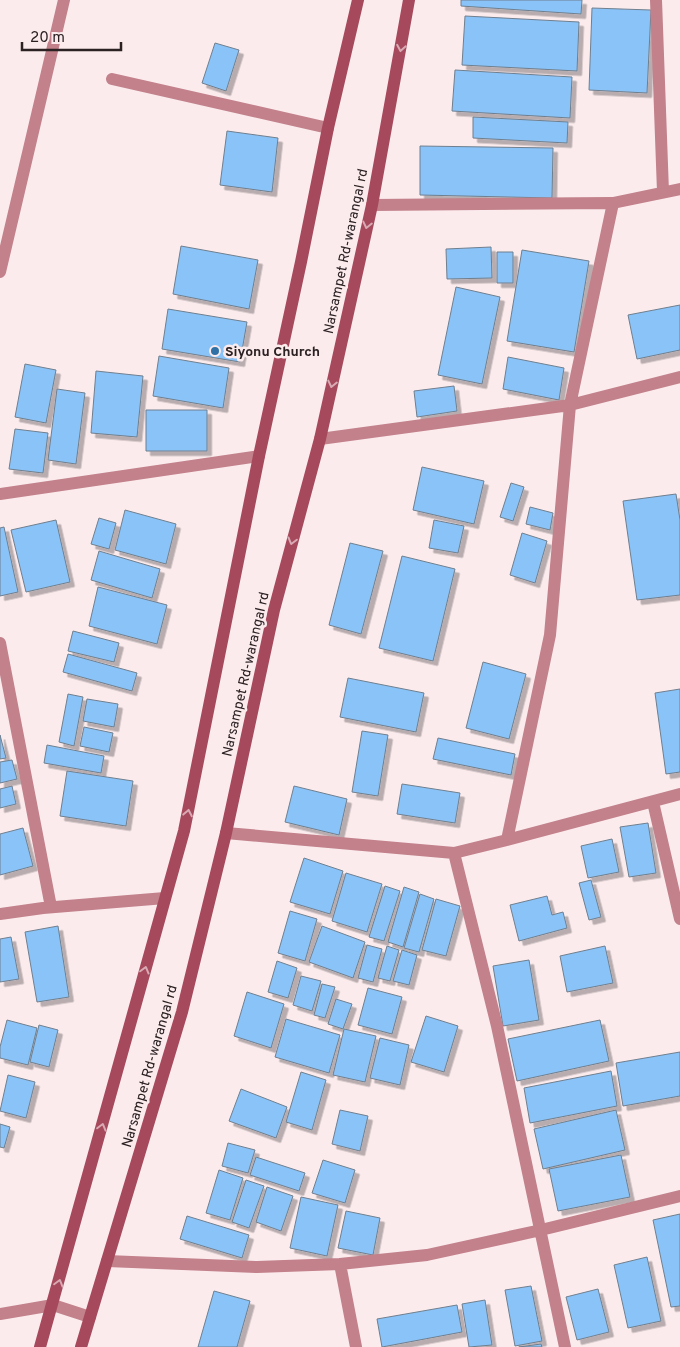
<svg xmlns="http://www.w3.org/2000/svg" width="680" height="1347" font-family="Overpass,sans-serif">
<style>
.building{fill:#89c3f8;stroke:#6f7f8e;filter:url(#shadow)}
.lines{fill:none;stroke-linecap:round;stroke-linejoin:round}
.lane{stroke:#c2818b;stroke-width:12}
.street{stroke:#c2818b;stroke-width:12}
.secondary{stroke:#a6495c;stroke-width:12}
.oneway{stroke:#d9aab3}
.poi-dot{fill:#2f70a6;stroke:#fbebed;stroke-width:2}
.labels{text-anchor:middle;stroke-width:5;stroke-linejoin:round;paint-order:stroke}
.street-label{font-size:14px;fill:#2b2123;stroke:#fbebed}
.poi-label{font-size:14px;font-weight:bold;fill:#2b2123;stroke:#fbebed;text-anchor:start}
</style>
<defs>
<filter id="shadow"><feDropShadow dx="4.5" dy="4.5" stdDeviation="0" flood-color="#0004"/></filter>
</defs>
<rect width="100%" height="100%" fill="#fbebed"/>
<path class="building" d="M 461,0 L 582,0 L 581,14 L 461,6 Z
M 592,8 L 651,10 L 647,93 L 589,90 Z
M 465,16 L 579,22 L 577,71 L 462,65 Z
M 215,43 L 239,50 L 226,91 L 202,83 Z
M 455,70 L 572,77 L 570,118 L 452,111 Z
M 473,117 L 568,122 L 567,143 L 473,138 Z
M 227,131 L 278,138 L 272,192 L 220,185 Z
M 420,146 L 553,148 L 552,198 L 420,195 Z
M 181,246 L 258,260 L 249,309 L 173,294 Z
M 491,247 L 492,278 L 447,279 L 446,249 Z
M 522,250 L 589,261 L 574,352 L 507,341 Z
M 497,252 L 513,252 L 513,283 L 497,283 Z
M 456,287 L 500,297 L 482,384 L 438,375 Z
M 680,305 L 680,350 L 637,359 L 628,315 Z
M 168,309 L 247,322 L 240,362 L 162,349 Z
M 159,356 L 229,368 L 223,408 L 153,396 Z
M 508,357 L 564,368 L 559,400 L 503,389 Z
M 25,364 L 56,370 L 46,423 L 15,417 Z
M 96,371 L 143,376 L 137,437 L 91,433 Z
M 454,386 L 457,411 L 417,417 L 414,391 Z
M 57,389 L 85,393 L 76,464 L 48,460 Z
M 146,410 L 207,410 L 207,451 L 146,451 Z
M 15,429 L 48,433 L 43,473 L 9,469 Z
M 422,467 L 484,481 L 474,524 L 413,510 Z
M 511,483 L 524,487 L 513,521 L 500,517 Z
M 676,494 L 680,520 L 680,595 L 637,600 L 623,501 Z
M 530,507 L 553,513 L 550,530 L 526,524 Z
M 125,510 L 176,524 L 166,564 L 115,550 Z
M 99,518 L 116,523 L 109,549 L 91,544 Z
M 56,520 L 70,582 L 26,592 L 11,530 Z
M 434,520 L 464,526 L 458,553 L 429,548 Z
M 4,527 L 18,592 L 0,596 L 0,528 Z
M 522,533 L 547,541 L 535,583 L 510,575 Z
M 350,543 L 383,551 L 361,634 L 329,625 Z
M 99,551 L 160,569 L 152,598 L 91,580 Z
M 402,556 L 455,569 L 433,661 L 379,648 Z
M 98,587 L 167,605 L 157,644 L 89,626 Z
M 73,631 L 119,643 L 114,662 L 68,651 Z
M 68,654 L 137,673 L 132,691 L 63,672 Z
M 483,662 L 526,674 L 509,739 L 466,728 Z
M 348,678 L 424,693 L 416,732 L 340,717 Z
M 680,689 L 680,772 L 666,774 L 655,693 Z
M 68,694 L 83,697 L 74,746 L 59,742 Z
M 87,699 L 118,704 L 114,727 L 83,721 Z
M 84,727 L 113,733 L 109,752 L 80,746 Z
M 362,731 L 388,735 L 378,796 L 352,792 Z
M 0,735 L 6,758 L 0,759 Z
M 438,738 L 515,754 L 511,775 L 433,759 Z
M 47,745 L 104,756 L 101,773 L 44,763 Z
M 12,760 L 17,779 L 0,783 L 0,762 Z
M 67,771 L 133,781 L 126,826 L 60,816 Z
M 402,784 L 460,793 L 455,823 L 397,814 Z
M 12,786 L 16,804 L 0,808 L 0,789 Z
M 294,786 L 347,799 L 339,835 L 285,822 Z
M 648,823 L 656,873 L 629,877 L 620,827 Z
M 23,828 L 33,866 L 0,875 L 0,834 Z
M 612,839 L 619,872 L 588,878 L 581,846 Z
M 304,858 L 343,871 L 330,914 L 290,902 Z
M 346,873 L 382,884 L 367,932 L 332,921 Z
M 591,880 L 601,917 L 589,920 L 579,883 Z
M 385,886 L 400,891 L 384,941 L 369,937 Z
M 404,887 L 419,892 L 403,947 L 388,942 Z
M 420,894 L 434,899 L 419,952 L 404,948 Z
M 547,896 L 552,915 L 563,912 L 567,928 L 519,941 L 510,905 Z
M 436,899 L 460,906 L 446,956 L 422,950 Z
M 290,911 L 317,919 L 305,961 L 278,953 Z
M 58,926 L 69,997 L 37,1002 L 25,932 Z
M 322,926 L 365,942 L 353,978 L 309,962 Z
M 11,937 L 19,979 L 0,982 L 0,939 Z
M 367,945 L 382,949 L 373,982 L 358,978 Z
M 387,946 L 399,950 L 390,981 L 378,978 Z
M 605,946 L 613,983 L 567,992 L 560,956 Z
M 402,950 L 417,955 L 409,985 L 393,981 Z
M 529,960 L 539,1020 L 503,1026 L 493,966 Z
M 277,961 L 297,968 L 288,998 L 268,992 Z
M 301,976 L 321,981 L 312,1011 L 293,1005 Z
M 322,984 L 335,987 L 325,1018 L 314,1015 Z
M 368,988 L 402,997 L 392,1034 L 358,1025 Z
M 247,992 L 284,1004 L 271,1048 L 234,1036 Z
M 336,999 L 352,1004 L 343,1029 L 328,1024 Z
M 426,1016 L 458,1026 L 444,1072 L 411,1062 Z
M 286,1019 L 340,1035 L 329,1073 L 275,1057 Z
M 7,1020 L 37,1028 L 28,1065 L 0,1058 L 0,1047 Z
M 600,1020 L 609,1061 L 517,1081 L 508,1039 Z
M 39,1025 L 58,1030 L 49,1067 L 30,1062 Z
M 344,1029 L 376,1036 L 365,1082 L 333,1075 Z
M 380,1038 L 409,1045 L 400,1085 L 370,1078 Z
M 680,1052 L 680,1096 L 623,1106 L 616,1063 Z
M 611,1071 L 617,1106 L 530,1123 L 524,1088 Z
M 301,1072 L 326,1080 L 312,1130 L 286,1122 Z
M 8,1075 L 35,1082 L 26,1118 L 0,1111 Z
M 241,1089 L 287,1107 L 276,1138 L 229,1121 Z
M 340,1110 L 368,1116 L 360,1151 L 332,1144 Z
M 616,1110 L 625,1150 L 543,1169 L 534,1129 Z
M 0,1124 L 10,1127 L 4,1148 L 0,1147 Z
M 228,1143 L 255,1150 L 248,1173 L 222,1166 Z
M 621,1155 L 630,1197 L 558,1211 L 549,1169 Z
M 256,1157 L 305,1173 L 299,1191 L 250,1175 Z
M 323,1160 L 355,1170 L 345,1203 L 312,1193 Z
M 219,1170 L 243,1178 L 230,1220 L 206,1213 Z
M 246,1180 L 264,1186 L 249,1228 L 232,1222 Z
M 267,1187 L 293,1196 L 281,1231 L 256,1222 Z
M 301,1197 L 338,1205 L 327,1256 L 290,1248 Z
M 346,1211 L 380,1218 L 373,1255 L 338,1248 Z
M 680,1214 L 680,1306 L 671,1307 L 653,1220 Z
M 187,1216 L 249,1235 L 242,1258 L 180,1239 Z
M 647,1257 L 661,1321 L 628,1328 L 614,1265 Z
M 531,1286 L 542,1341 L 515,1346 L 505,1290 Z
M 598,1289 L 609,1332 L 577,1340 L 566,1297 Z
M 214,1291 L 250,1301 L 237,1347 L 198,1347 Z
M 485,1300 L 492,1345 L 469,1347 L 462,1304 Z
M 457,1305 L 462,1332 L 382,1347 L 377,1319 Z
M 541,1344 L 542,1347 L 519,1347 Z"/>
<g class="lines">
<path class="lane" d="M 0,272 L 64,0"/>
<path class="street" d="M 656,0 L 663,192
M 112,79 L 328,128
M 372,205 L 613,203 L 680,189
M 320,439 L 570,405 L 680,377
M 0,494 L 259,456
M 0,643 L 51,907
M 653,802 L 680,919
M 226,833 L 454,853 L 507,840 L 680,794
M 507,840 L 550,635 L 570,405 L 613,203
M 454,853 L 497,1026 L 565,1347
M 0,914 L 43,908 L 165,898
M 107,1261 L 257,1267 L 340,1264 L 356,1347
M 340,1264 L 427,1255 L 541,1230 L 680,1196
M 0,1314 L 53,1305 L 90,1317"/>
<path class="secondary" d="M 40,1347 L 184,831 L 259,456 L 301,262 L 328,128 L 358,0
M 81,1347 L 182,1012 L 226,833 L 274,610 L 320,439 L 372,205 L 409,0"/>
</g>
<defs><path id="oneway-chevron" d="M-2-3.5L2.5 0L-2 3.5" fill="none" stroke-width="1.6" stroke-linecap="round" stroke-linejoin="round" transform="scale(1.25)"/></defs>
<g class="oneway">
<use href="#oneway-chevron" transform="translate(401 48) rotate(100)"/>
<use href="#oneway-chevron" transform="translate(367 225) rotate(103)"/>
<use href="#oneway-chevron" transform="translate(332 384) rotate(103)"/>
<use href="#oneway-chevron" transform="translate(292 541) rotate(105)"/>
<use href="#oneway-chevron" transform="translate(188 813) rotate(-79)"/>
<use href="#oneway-chevron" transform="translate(145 970) rotate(-75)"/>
<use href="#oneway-chevron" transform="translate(102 1127) rotate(-75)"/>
<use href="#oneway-chevron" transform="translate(59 1283) rotate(-74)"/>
</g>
<circle class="poi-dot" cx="215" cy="351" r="5"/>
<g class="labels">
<g class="street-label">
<text transform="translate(345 251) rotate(-78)" y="5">Narsampet Rd-warangal rd</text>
<text transform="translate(245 674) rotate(-77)" y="5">Narsampet Rd-warangal rd</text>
<text transform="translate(149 1066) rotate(-74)" y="5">Narsampet Rd-warangal rd</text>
</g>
<g class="poi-label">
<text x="225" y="356">Siyonu Church</text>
</g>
</g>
<path d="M22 42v8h99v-8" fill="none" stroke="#2b2123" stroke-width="2.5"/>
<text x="30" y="42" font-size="15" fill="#2b2123" stroke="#fbebed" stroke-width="4" paint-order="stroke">20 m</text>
</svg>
